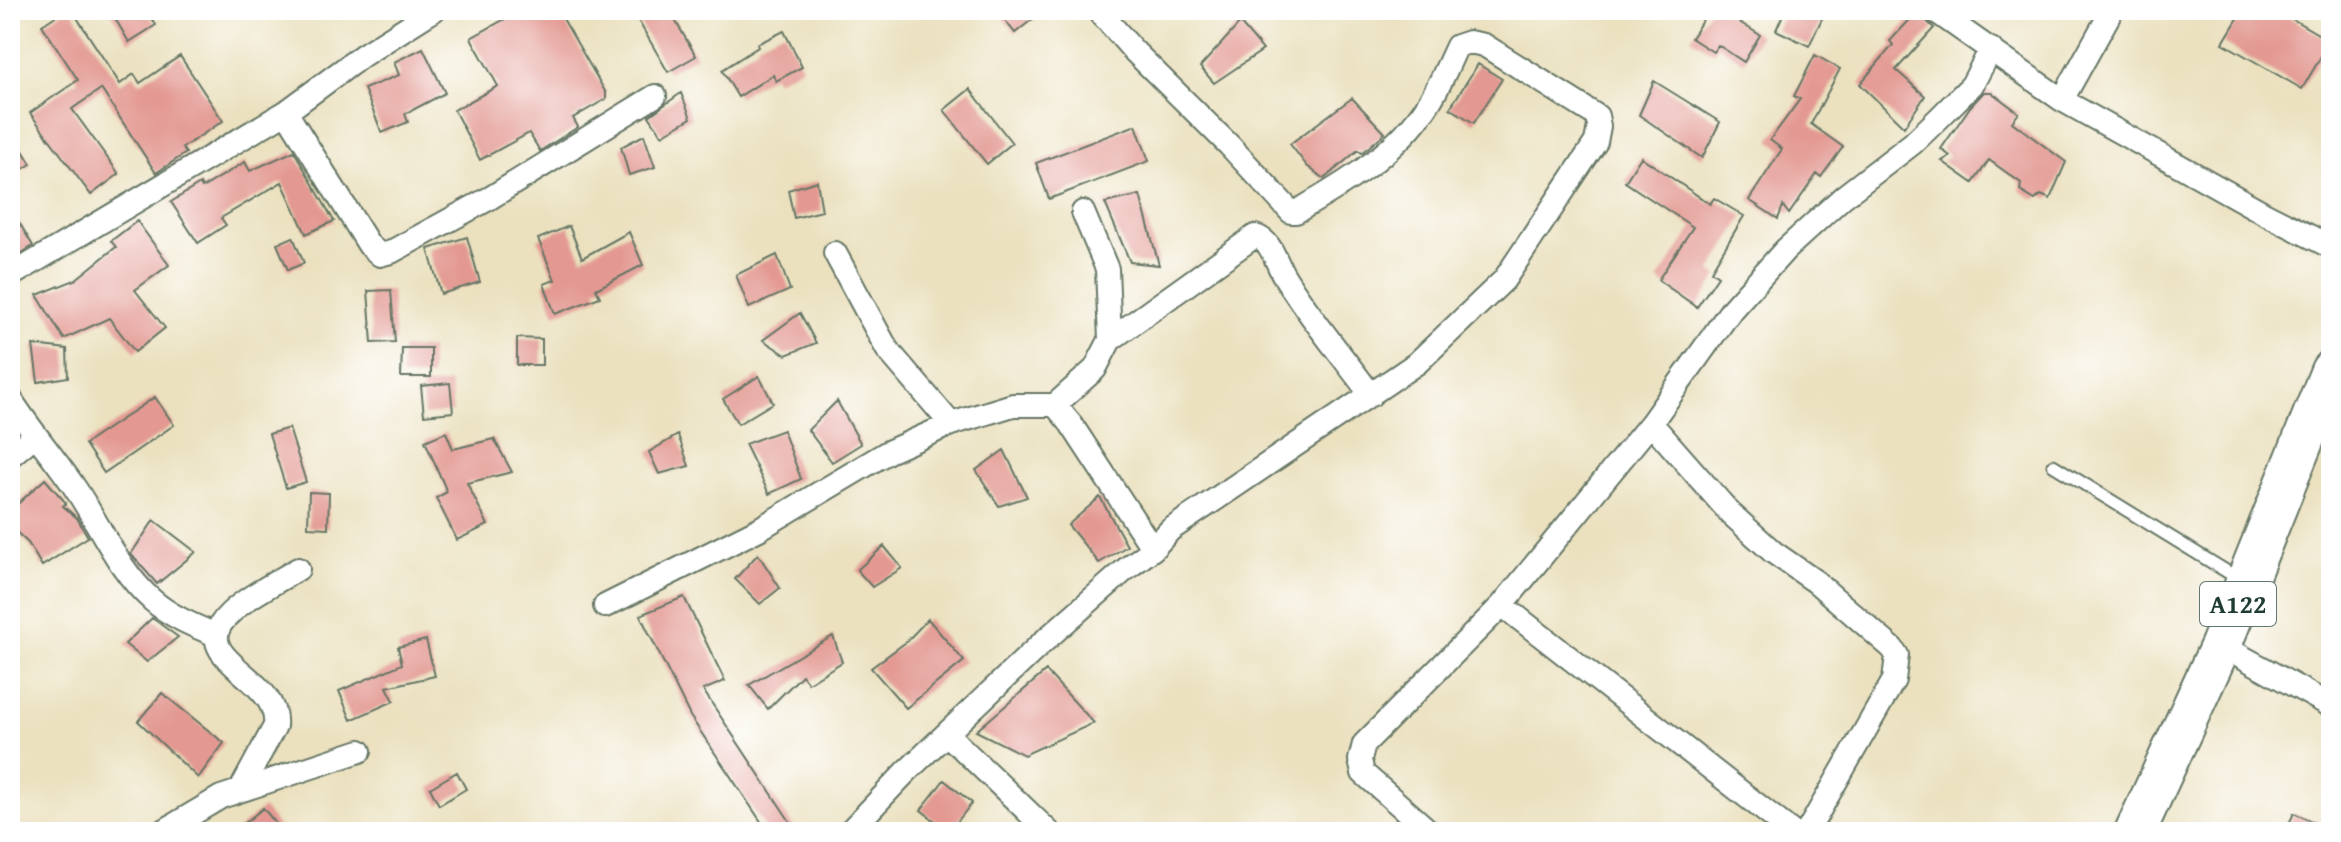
<svg xmlns="http://www.w3.org/2000/svg" width="2341" height="842" font-family="'Gentium Book Plus',serif">
<style>
.building{fill:#e39992}
.lines{fill:none;stroke-linecap:round;stroke-linejoin:round}
.lane-casing{stroke:#667665;stroke-width:15}
.street-casing{stroke:#667665;stroke-width:26}
.highway-casing{stroke:#667665;stroke-width:44}
.lane{stroke:#fff;stroke-width:11}
.street{stroke:#fff;stroke-width:22}
.highway{stroke:#fff;stroke-width:40}
.labels{text-anchor:middle;stroke-width:6;stroke-linejoin:round;paint-order:stroke}
.shield{fill:#fff;stroke:#627771;stroke-width:2}
.shield-label{font-size:26px;font-weight:bold;fill:#1f3d34}
</style>
<rect width="100%" height="100%" fill="#fff"/>
<filter id="ink" filterUnits="userSpaceOnUse"><feTurbulence type="fractalNoise" baseFrequency=".0125" numOctaves="2"/><feDisplacementMap in="SourceGraphic" scale="16" xChannelSelector="R" yChannelSelector="G"/><feConvolveMatrix kernelMatrix="1 2 1 2 8 2 1 2 1" color-interpolation-filters="sRGB"/></filter>
<filter id="wash" filterUnits="userSpaceOnUse"><feTurbulence type="fractalNoise" baseFrequency=".006" numOctaves="4" result="noise"/><feDisplacementMap in="SourceGraphic" scale="32" xChannelSelector="R" yChannelSelector="G"/><feGaussianBlur stdDeviation="1.8" result="paint"/><feColorMatrix in="noise" values="0 0 0 0 0 0 0 0 0 0 0 0 0 0 0 0 0 1.4 0 .05"/><feComposite in="paint" operator="in"/></filter>
<g filter="url(#wash)">
<rect width="100%" height="100%" fill="#ebe1bf"/>
<g id="blocks">
<path class="building" d="M 65,10 L 72,10 L 120,84 L 134,74 L 140,83 L 180,56 L 223,121 L 182,148 L 186,153 L 156,173 L 101,89 L 72,109 L 119,174 L 91,195 L 30,113 L 78,80 L 42,25 Z
M 110,10 L 146,10 L 156,25 L 129,42 Z
M 521,10 L 558,10 L 606,93 L 606,99 L 573,118 L 578,127 L 540,151 L 529,133 L 480,160 L 454,110 L 498,86 L 471,38 Z
M 632,10 L 669,10 L 696,56 L 668,72 Z
M 997,10 L 1044,10 L 1015,33 Z
M 1709,10 L 1720,10 L 1760,35 L 1744,62 L 1718,45 L 1713,52 L 1691,38 Z
M 1785,10 L 1826,10 L 1809,46 L 1776,30 Z
M 2243,10 L 2277,10 L 2330,41 L 2302,89 L 2223,43 Z
M 1917,12 L 1934,28 L 1896,70 L 1925,96 L 1904,127 L 1860,84 L 1893,45 L 1890,41 Z
M 1240,23 L 1263,50 L 1214,83 L 1200,67 Z
M 784,31 L 802,67 L 776,81 L 773,75 L 738,97 L 722,70 L 758,47 L 757,44 Z
M 423,48 L 445,93 L 405,114 L 408,122 L 382,133 L 364,89 L 399,75 L 394,62 Z
M 1815,55 L 1840,69 L 1811,124 L 1843,147 L 1821,177 L 1817,174 L 1789,214 L 1783,206 L 1778,219 L 1749,200 L 1782,149 L 1770,140 L 1800,99 L 1794,96 Z
M 1478,64 L 1502,79 L 1474,123 L 1450,108 Z
M 1654,81 L 1720,122 L 1702,158 L 1639,115 Z
M 970,89 L 1012,143 L 987,164 L 944,110 Z
M 1984,92 L 1991,92 L 2019,113 L 2012,122 L 2066,162 L 2050,199 L 2041,195 L 2035,200 L 2020,191 L 2021,183 L 1989,160 L 1973,183 L 1942,161 L 1950,156 L 1941,149 L 1970,107 Z
M 681,93 L 691,118 L 662,135 L 649,116 Z
M 1352,98 L 1385,133 L 1362,153 L 1358,150 L 1324,179 L 1307,166 L 1290,144 Z
M 1136,125 L 1149,161 L 1049,199 L 1036,163 Z
M 10,129 L 31,164 L 10,177 Z
M 644,135 L 655,167 L 629,175 L 621,147 Z
M 294,151 L 334,221 L 306,234 L 282,182 L 221,218 L 226,225 L 198,243 L 171,202 L 200,184 L 202,188 L 245,162 L 250,171 Z
M 1641,157 L 1710,204 L 1714,198 L 1744,216 L 1711,271 L 1718,276 L 1697,307 L 1658,280 L 1693,227 L 1625,182 Z
M 817,181 L 822,211 L 794,218 L 788,190 Z
M 1140,195 L 1159,265 L 1130,262 L 1105,203 Z
M 10,207 L 33,246 L 10,260 Z
M 137,221 L 169,265 L 135,290 L 165,328 L 135,352 L 109,318 L 64,339 L 37,295 L 75,280 L 116,247 L 111,241 Z
M 569,226 L 582,258 L 629,232 L 643,265 L 596,289 L 600,297 L 555,314 L 544,284 L 555,280 L 538,239 Z
M 293,237 L 304,263 L 288,270 L 277,244 Z
M 467,237 L 480,282 L 441,294 L 428,249 Z
M 777,255 L 790,290 L 749,308 L 736,275 Z
M 391,290 L 395,342 L 372,343 L 368,291 Z
M 800,313 L 816,343 L 786,355 L 763,340 Z
M 517,338 L 542,339 L 542,365 L 517,365 Z
M 33,345 L 67,349 L 68,377 L 38,382 Z
M 402,348 L 431,348 L 431,377 L 401,377 Z
M 759,376 L 773,403 L 738,424 L 723,399 Z
M 450,383 L 453,412 L 424,415 L 421,386 Z
M 155,397 L 174,425 L 104,473 L 85,444 Z
M 837,401 L 861,444 L 832,462 L 808,430 Z
M 289,428 L 306,482 L 286,488 L 269,434 Z
M 783,430 L 801,479 L 769,494 L 745,444 Z
M 446,432 L 453,449 L 494,439 L 512,472 L 467,483 L 488,525 L 457,540 L 436,498 L 447,492 L 425,441 Z
M 678,435 L 689,466 L 659,474 L 649,452 Z
M 1004,450 L 1027,497 L 999,506 L 976,470 Z
M 45,479 L 66,503 L 63,506 L 77,518 L 88,537 L 42,566 L 28,543 L 10,526 L 10,511 Z
M 309,492 L 329,493 L 328,528 L 308,527 Z
M 1100,497 L 1127,546 L 1099,563 L 1068,525 Z
M 154,520 L 196,552 L 157,584 L 131,554 Z
M 884,546 L 902,568 L 872,587 L 857,570 Z
M 758,554 L 780,588 L 760,604 L 735,579 Z
M 684,597 L 725,681 L 703,690 L 797,832 L 768,832 L 690,716 L 640,615 Z
M 152,618 L 178,637 L 147,662 L 125,644 Z
M 928,619 L 964,661 L 906,708 L 871,668 L 906,642 Z
M 833,636 L 842,662 L 808,683 L 802,675 L 768,709 L 749,685 Z
M 426,640 L 435,676 L 387,687 L 394,701 L 351,720 L 339,691 L 402,664 L 398,647 Z
M 1046,671 L 1094,723 L 1024,755 L 976,731 Z
M 162,693 L 224,743 L 198,778 L 138,721 Z
M 457,772 L 466,789 L 439,805 L 430,788 Z
M 944,780 L 972,803 L 949,832 L 921,810 Z
M 263,808 L 283,832 L 234,832 Z
M 2294,813 L 2331,830 L 2331,832 L 2285,832 Z"/>
</g>
</g>
<g filter="url(#ink)">
<use href="#blocks" fill-opacity="0" stroke="#667665" stroke-width="2"/>
<g class="lines">
<defs>
<path id="lane" d="M 2053,465 L 2239,579"/>
<path id="street" d="M 1934,10 L 2062,100 L 2266,214 L 2331,247
M 2062,100 L 2112,10
M 286,112 L 369,245 L 380,255 L 391,252 L 490,198 L 655,96
M 835,253 L 887,349 L 951,424
M 10,276 L 286,112 L 363,55 L 434,10
M 1110,340 L 1255,236 C 1271,240 1275,260 1283,274 C 1308,316 1342,355 1371,395
M 10,398 C 30,430 54,457 75,488 C 100,525 118,570 152,600 C 170,616 194,626 216,635
M 1055,405 L 1095,369 L 1110,340 L 1107,269 L 1083,212
M 1651,423 L 1730,513 L 1773,552 L 1816,582 L 1892,648 L 1897,655 L 1894,680 L 1807,832
M 10,456 L 34,436
M 1502,605 L 1792,832
M 605,606 L 759,529 L 888,452 L 951,424 L 1013,405 L 1055,405 L 1071,424 L 1153,549
M 2221,645 L 2331,706
M 947,734 L 1049,832
M 241,789 L 275,726 C 280,679 197,662 221,624 C 235,602 276,583 298,569
M 162,832 L 221,797 L 360,751
M 849,832 L 906,772 L 1043,642 L 1126,569 L 1153,549 L 1170,530 L 1417,363 L 1504,280 L 1596,142 L 1599,126 L 1597,116 L 1484,45 L 1469,42 L 1457,46 C 1446,69 1437,93 1422,113 C 1391,156 1341,186 1296,212 L 1291,212 L 1229,145 L 1133,50 L 1098,10
M 1430,832 L 1363,773 L 1360,760 L 1364,744 L 1502,605 L 1651,423 L 1732,309 L 1785,250 L 1843,197 L 1913,143 L 1939,118 L 1972,85 L 1991,49"/>
<path id="highway" d="M 2135,832 L 2221,645 L 2331,371"/>
</defs>
<use href="#lane" class="lane-casing"/>
<use href="#street" class="street-casing"/>
<use href="#highway" class="highway-casing"/>
<use href="#lane" class="lane"/>
<use href="#street" class="street"/>
<use href="#highway" class="highway"/>
</g>
</g>
<g class="labels">
<rect class="shield" x="2200" y="582" width="76" height="44" rx="6"/>
<g class="shield-label">
<text x="2238" y="613">A122</text>
</g>
</g>
<rect width="2341" height="842" fill="none" stroke="#fff" stroke-width="40"/>
</svg>
